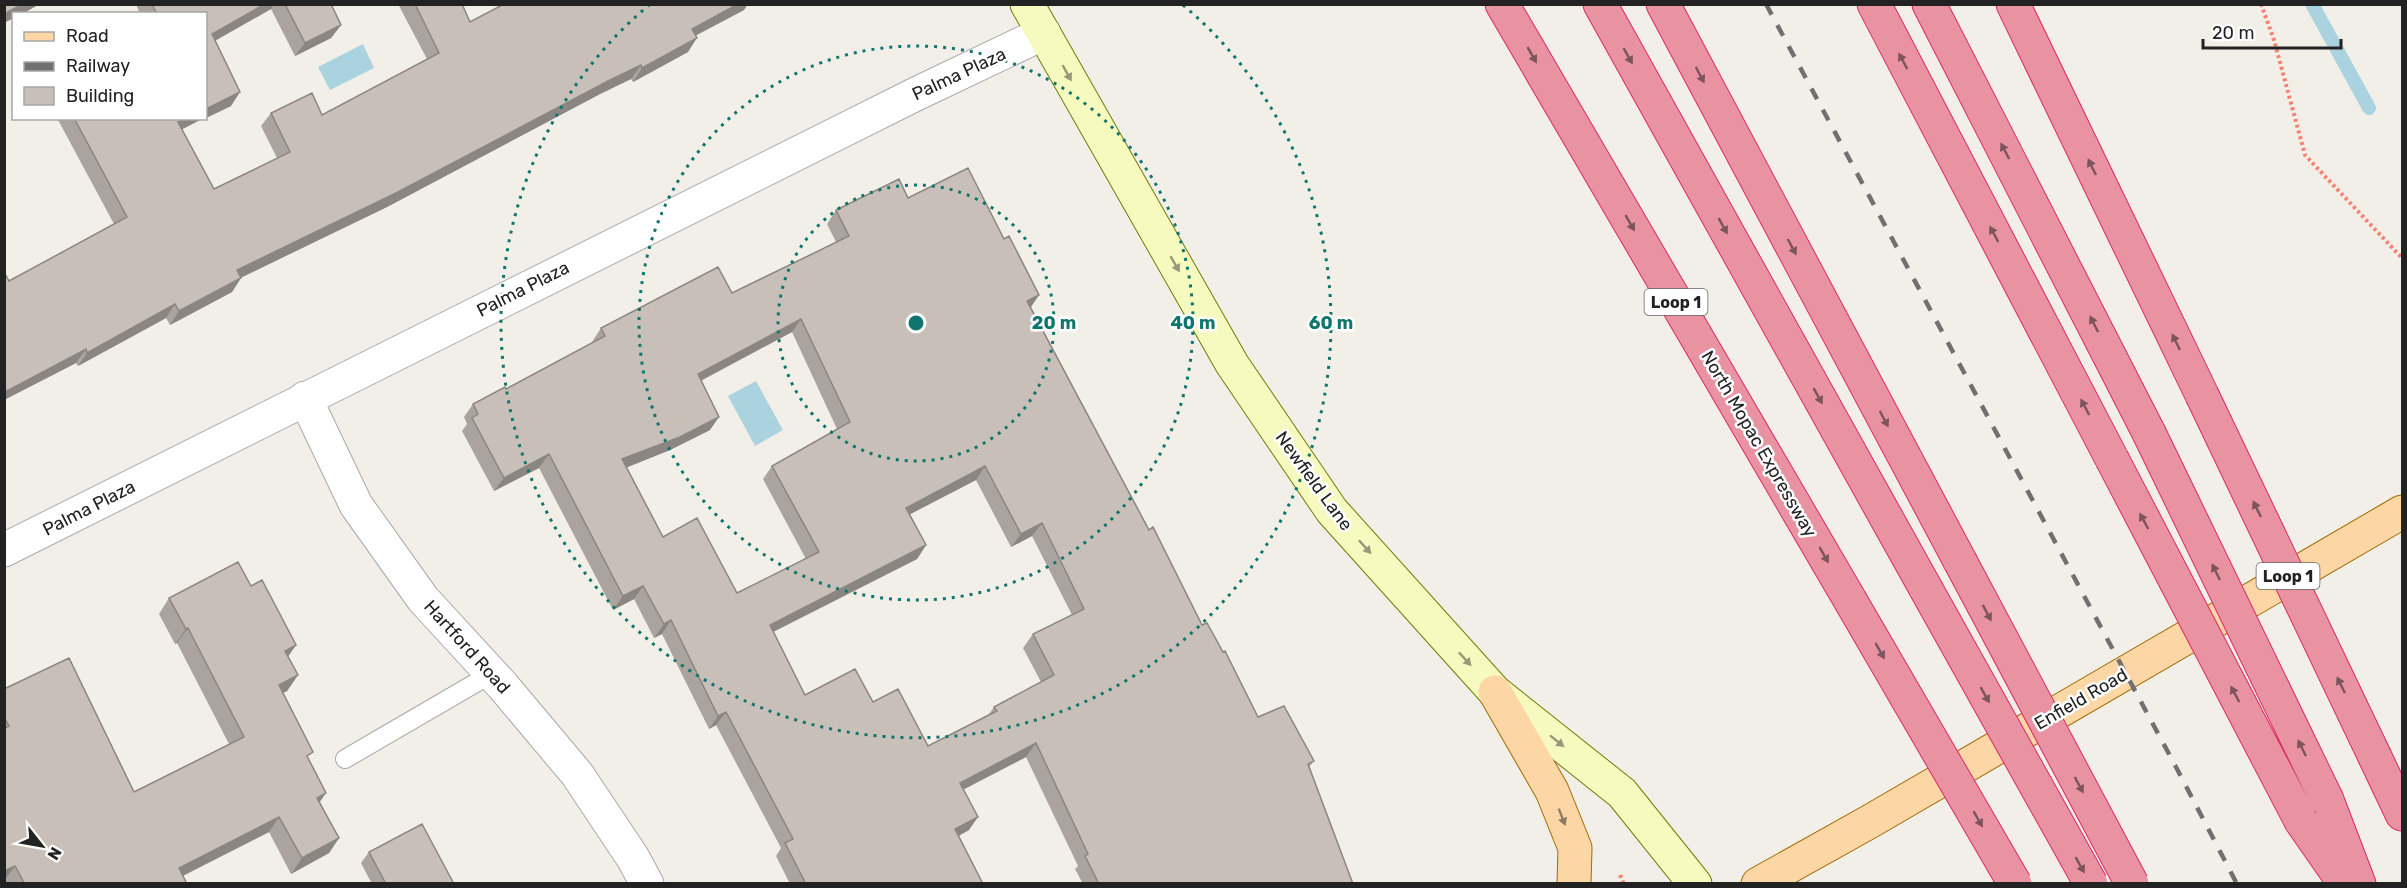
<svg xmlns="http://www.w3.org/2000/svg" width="2407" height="888" font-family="Rubik,sans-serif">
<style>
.water{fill:#aad3df}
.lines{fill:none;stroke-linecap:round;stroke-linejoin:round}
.stream{stroke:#aad3df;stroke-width:14}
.service-casing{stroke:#a9a9a9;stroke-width:20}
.minor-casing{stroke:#a9a9a9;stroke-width:35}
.secondary-casing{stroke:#707d05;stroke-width:35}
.primary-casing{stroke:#a06b00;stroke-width:35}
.motorway-casing{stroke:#dc2a67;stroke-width:35}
.path{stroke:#fa8072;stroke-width:4;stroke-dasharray:3 3;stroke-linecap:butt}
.service{stroke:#fff;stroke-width:18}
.minor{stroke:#fff;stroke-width:33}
.secondary{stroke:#f7fabf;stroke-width:33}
.primary{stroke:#fcd6a4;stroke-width:33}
.motorway{stroke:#e892a2;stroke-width:33}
.rail{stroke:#707070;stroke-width:4.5;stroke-dasharray:12 12;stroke-linecap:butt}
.motorway-bridge-casing{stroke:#dc2a67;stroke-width:35;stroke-linecap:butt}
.motorway-bridge{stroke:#e892a2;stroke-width:33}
.wall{fill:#aba49e;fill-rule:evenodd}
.shaded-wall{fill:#8b8681}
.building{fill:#c7bfb8;stroke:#8b8681;stroke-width:1.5;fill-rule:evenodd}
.oneway{fill:#7b545c}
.oneway2{fill:#979978}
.oneway3{fill:#8f7c63}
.ring{fill:none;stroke:#0f766e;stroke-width:3;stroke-dasharray:3 6}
.labels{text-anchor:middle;stroke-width:5;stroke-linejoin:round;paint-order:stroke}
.shield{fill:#fff;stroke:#646464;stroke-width:1.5}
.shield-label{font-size:16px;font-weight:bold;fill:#222}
.street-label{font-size:18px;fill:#222;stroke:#fff}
.centre{fill:#0f766e;stroke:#fff;stroke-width:3}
.ring-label{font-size:18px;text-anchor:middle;font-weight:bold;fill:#0f766e;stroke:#fff;stroke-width:5;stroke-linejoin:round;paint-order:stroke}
</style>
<rect width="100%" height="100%" fill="#f2efe9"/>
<path class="water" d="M 363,44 L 374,68 L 330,90 L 318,67 Z
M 756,381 L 783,430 L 755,446 L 728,396 Z"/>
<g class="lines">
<path class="stream" d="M 2312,4 L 2369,108"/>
<defs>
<path id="service" d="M 345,759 L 491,674"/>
<path id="minor" d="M 305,398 L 356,505 L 423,599 L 503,686 L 577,774 L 633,858 L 647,884
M 4,550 L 916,94 L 1044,33"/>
<path id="secondary" d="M 1027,4 L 1232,364 L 1332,511 L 1495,692 L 1622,793 L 1695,884"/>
<path id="primary" d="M 1495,692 L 1552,791 L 1575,848 L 1574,884
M 1758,884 L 1869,822 L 2402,512"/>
<path id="motorway" d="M 1502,4 L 1850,600
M 1600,4 L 1926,589
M 1663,4 L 1960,561
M 1874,4 L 2112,459
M 1929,4 L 2149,433
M 2013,4 L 2202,395
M 2375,757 L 2402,814
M 2327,800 L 2359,884
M 2301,821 L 2345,884"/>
</defs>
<use href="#service" class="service-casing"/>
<use href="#minor" class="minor-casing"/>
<use href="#secondary" class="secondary-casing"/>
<use href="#primary" class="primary-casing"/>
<use href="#motorway" class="motorway-casing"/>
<path class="path" d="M 2261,4 L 2274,40 L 2305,155 L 2402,258
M 1620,875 L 1624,884"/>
<use href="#service" class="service"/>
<use href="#minor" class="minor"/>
<use href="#secondary" class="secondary"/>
<use href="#primary" class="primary"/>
<use href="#motorway" class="motorway"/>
<path class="rail" d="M 1766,4 L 2176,767 L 2237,884"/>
<defs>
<path id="motorway-bridge" d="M 2202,395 L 2375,757
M 2149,433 L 2327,800
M 2112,459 L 2301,821
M 1960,561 L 2132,884
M 1926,589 L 2091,884
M 1850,600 L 2015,884"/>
</defs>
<use href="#motorway-bridge" class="motorway-bridge-casing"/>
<use href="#motorway-bridge" class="motorway-bridge"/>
</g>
<path class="wall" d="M 136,4 L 331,4 L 341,25 L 331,38 L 295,56 L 271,9 L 215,40 L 231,106 L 206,118 L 206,14 L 140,14 Z
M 398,4 L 462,4 L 470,22 L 744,10 L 695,36 L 688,52 L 633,82 L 631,79 L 600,94 L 387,207 L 241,277 L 232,292 L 170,325 L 166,318 L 78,366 L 76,363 L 4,400 L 4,272 L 9,281 L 114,224 L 57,118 L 204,118 L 182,129 L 214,189 L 277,158 L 261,126 L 271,113 L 322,115 L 427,59 Z
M 908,198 L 1004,239 L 1039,295 L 1031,307 L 1149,530 L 1202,625 L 1223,652 L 1258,717 L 1314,761 L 1309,767 L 1353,884 L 1083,884 L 1075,869 L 1078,866 L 1026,757 L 964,789 L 969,830 L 959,836 L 983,884 L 790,884 L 776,856 L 781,848 L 716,725 L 709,729 L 662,634 L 654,638 L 634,599 L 613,610 L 539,468 L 494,491 L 462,431 L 467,424 L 464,417 L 473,404 L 506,389 L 593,343 L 592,342 L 601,328 L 732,293 L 836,242 L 827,224 L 836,210 ZM 792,332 L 837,429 L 772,466 L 763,479 L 806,559 L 737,593 L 663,537 L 627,467 L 670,450 L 710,430 L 701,381 ZM 976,480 L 1011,547 L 1032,536 L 1072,615 L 1033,634 L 1023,648 L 1041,682 L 994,707 L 989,714 L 928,746 L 873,702 L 805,695 L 773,632 L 917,559 L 926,545 L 910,514 Z
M 251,586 L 296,645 L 288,656 L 298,675 L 287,691 L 283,693 L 308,759 L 320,802 L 339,838 L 329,853 L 291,874 L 269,832 L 183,876 L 187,884 L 6,884 L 4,881 L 4,689 L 134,792 L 229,744 L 177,643 L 175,644 L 159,614 L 169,598 Z
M 369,852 L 454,884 L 372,884 L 361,863 Z"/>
<path class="shaded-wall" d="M 23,4 L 40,4 L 22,14 L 14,14 L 14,18 L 4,23 L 4,14 Z
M 265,4 L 274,4 L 271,9 L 206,46 L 212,34 Z
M 738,4 L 748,4 L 744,10 L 683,42 L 692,29 Z
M 341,25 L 331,38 L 295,56 L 305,43 Z
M 697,38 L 688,52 L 633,82 L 642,68 Z
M 641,65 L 631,79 L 600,94 L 387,207 L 228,284 L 237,270 Z
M 240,92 L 231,106 L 206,118 L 206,109 Z
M 186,118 L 204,118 L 169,136 L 178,122 Z
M 241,278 L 232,292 L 170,325 L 179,311 Z
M 1039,295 L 1030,308 L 1027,301 Z
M 175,304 L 166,318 L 78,366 L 87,353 Z
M 801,319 L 792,332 L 688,387 L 698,374 Z
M 86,349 L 76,363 L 4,400 L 5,392 Z
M 719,417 L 710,430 L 670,450 L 613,473 L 622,459 Z
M 549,454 L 539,468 L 494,491 L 504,478 Z
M 985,466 L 976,480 L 897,521 L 906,508 Z
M 1042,523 L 1032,536 L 1011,547 L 1021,534 Z
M 926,545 L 917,559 L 761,638 L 770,625 Z
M 643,586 L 634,599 L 613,610 L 623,596 Z
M 671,620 L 662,634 L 654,638 L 664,624 Z
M 188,628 L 177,643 L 175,644 L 186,629 Z
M 296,645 L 285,661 L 285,651 Z
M 298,675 L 287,691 L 268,700 L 279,685 Z
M 726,712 L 716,725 L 709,729 L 718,716 Z
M 1036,743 L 1026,757 L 951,796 L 960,783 Z
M 326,793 L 315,809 L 317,798 Z
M 279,817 L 269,832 L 168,883 L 179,868 Z
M 978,817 L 969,830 L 946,842 L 955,829 Z
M 339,838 L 329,853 L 291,874 L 302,858 Z
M 15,866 L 4,881 L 4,871 Z"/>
<path class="building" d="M 4,4 L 23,4 L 4,14 Z
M 152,4 L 265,4 L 212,34 L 240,92 L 206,109 L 206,14 L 157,14 Z
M 285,4 L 331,4 L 341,25 L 305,43 Z
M 415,4 L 462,4 L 470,22 L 504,4 L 738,4 L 692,29 L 697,38 L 642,68 L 641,65 L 610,80 L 396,193 L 237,270 L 241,278 L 179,311 L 175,304 L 87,353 L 86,349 L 5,392 L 4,272 L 9,281 L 127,217 L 74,118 L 186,118 L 178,122 L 214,189 L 290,152 L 271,113 L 312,93 L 322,115 L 439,53 Z
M 968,168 L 1004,239 L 1009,236 L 1039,295 L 1027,301 L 1149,530 L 1153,527 L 1202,625 L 1207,623 L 1223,652 L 1225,651 L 1258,717 L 1284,706 L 1314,761 L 1308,764 L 1353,884 L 1099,884 L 1085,856 L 1088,854 L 1036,743 L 960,783 L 978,817 L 955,829 L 983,884 L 806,884 L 785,843 L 793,839 L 726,712 L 718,716 L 671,620 L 664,624 L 643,586 L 623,596 L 549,454 L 504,478 L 472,418 L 478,414 L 473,404 L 505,387 L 506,389 L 605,336 L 601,328 L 718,267 L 732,293 L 849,236 L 836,210 L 899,179 L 908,198 ZM 801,319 L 850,422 L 772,466 L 819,552 L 737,593 L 697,518 L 663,537 L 622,459 L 680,437 L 719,417 L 698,374 ZM 985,466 L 1021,534 L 1042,523 L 1084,609 L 1033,634 L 1054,675 L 994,707 L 997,711 L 928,746 L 898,689 L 873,702 L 855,669 L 805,695 L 770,625 L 926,545 L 906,508 Z
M 238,562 L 251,586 L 262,580 L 296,645 L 285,651 L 298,675 L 279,685 L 313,752 L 307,756 L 326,793 L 317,798 L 339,838 L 302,858 L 279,817 L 179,868 L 187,884 L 25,884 L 15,866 L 4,871 L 4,728 L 9,726 L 4,717 L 4,689 L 69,658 L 134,792 L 244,737 L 188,628 L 186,629 L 169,598 Z
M 422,824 L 454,884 L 386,884 L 369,852 Z"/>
<defs><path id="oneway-solid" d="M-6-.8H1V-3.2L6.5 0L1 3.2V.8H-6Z" transform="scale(1.5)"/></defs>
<g class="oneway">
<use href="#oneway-solid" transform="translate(1532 55) rotate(60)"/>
<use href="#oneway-solid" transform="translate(1628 56) rotate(61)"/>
<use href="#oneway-solid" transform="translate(1903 61) rotate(-118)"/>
<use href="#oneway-solid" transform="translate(1700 75) rotate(62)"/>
<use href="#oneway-solid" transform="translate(2005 151) rotate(-118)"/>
<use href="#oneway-solid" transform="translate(2092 167) rotate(-116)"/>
<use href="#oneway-solid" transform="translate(1630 223) rotate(60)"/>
<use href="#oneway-solid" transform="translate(1723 226) rotate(61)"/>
<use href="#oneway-solid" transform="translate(1994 234) rotate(-118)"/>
<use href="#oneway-solid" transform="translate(1792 247) rotate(62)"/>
<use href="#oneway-solid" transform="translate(2094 324) rotate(-117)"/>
<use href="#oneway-solid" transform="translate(2176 342) rotate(-116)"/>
<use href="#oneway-solid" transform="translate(1818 396) rotate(61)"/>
<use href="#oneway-solid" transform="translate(2085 407) rotate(-118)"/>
<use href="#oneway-solid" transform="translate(1884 419) rotate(62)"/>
<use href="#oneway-solid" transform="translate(2257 509) rotate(-116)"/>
<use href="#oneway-solid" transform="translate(2144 521) rotate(-118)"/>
<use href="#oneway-solid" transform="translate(1824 555) rotate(60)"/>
<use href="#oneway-solid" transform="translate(2216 572) rotate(-116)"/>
<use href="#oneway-solid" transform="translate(1987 613) rotate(62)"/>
<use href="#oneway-solid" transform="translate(1880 651) rotate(60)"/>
<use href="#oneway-solid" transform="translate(2341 685) rotate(-116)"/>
<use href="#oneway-solid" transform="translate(2235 694) rotate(-118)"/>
<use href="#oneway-solid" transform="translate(1985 695) rotate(61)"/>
<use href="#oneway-solid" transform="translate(2302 748) rotate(-116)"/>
<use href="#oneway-solid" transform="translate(2079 785) rotate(62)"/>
<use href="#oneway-solid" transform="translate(1978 819) rotate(60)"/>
<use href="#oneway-solid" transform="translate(2080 865) rotate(61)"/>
</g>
<g class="oneway2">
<use href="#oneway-solid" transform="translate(1067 73) rotate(61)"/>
<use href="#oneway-solid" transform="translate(1175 264) rotate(60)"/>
<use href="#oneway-solid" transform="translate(1365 547) rotate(48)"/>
<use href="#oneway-solid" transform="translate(1465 659) rotate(47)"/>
<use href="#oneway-solid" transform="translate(1557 741) rotate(39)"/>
</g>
<use class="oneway3" href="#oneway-solid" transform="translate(1562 817) rotate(69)"/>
<g class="ring">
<circle cx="916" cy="323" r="138"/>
<circle cx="916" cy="323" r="277"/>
<path d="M1183 5A415 415 0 1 1 649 5"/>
</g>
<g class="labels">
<g class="shield">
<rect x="1644.5" y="289" width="63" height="26" rx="4.5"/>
<rect x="2256.5" y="563" width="63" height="26" rx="4.5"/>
</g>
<g class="shield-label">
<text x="1676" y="308">Loop 1</text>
<text x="2288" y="582">Loop 1</text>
</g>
<g class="street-label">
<text transform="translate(959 74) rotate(-25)" y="6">Palma Plaza</text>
<text transform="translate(523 289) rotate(-27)" y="6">Palma Plaza</text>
<text transform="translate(1759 444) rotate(60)" y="6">North Mopac Expressway</text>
<text transform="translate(1314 481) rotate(54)" y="6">Newfield Lane</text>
<text transform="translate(89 508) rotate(-27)" y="6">Palma Plaza</text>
<text transform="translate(467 647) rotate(48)" y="6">Hartford Road</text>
<text transform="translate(2081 699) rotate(-30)" y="6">Enfield Road</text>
</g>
</g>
<circle cx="916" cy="323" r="9" class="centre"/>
<g class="ring-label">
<text x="1054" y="329">20 m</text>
<text x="1193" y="329">40 m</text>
<text x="1331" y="329">60 m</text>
</g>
<rect width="2407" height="888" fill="none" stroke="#222222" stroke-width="12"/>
<rect x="12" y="12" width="195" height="108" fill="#ffffff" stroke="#a7a7a7" stroke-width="1.5"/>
<rect x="24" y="32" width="30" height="9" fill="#fcd6a4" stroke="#a7a7a7" stroke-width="1.5"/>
<text x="66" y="42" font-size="18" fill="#222222">Road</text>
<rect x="24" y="62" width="30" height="9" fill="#707070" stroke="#a7a7a7" stroke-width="1.5"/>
<text x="66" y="72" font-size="18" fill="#222222">Railway</text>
<rect x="24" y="87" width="30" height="18" fill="#c7bfb8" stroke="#a7a7a7" stroke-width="1.5"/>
<text x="66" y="102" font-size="18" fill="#222222">Building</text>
<g transform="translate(42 846) rotate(121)" stroke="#ffffff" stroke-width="4.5" paint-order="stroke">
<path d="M0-4.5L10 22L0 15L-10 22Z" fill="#222222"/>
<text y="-9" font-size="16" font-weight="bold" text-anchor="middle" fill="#222222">N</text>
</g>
<path d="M2203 39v9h138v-9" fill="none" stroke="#222222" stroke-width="3"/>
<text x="2212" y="39" font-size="18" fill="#222222" stroke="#ffffff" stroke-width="4.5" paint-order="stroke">20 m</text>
</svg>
